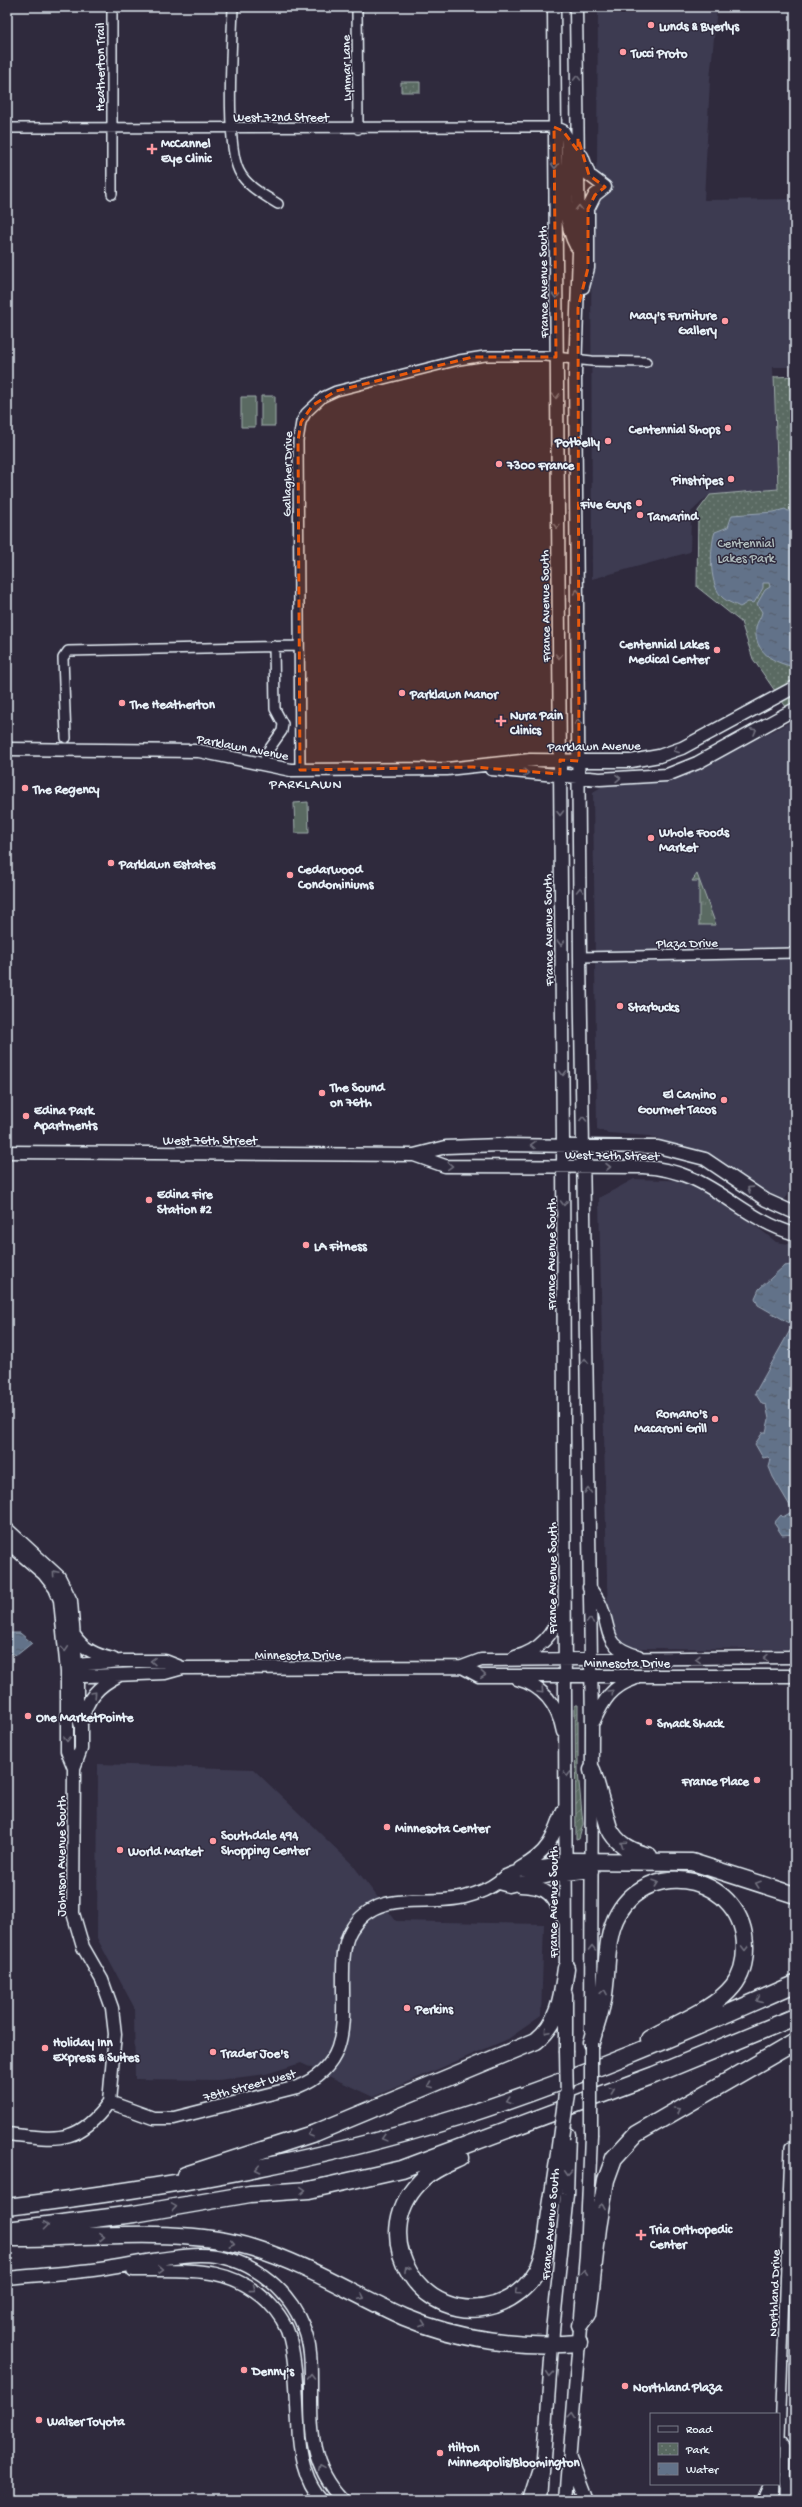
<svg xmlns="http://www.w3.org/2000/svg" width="802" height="2507" font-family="'Gochi Hand',sans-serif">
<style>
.built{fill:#3d3b51}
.grass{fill:url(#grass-tufts);stroke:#a1aead}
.park{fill:url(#park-dots);stroke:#a1aead}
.garden{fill:url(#garden-furrows);stroke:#a1aead}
.pitch{fill:#5a6a62;stroke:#a1aead}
.water{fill:url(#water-ripples);stroke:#98a5b5}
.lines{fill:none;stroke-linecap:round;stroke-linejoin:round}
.street-casing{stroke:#e8f1f8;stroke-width:12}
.secondary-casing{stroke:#e8f1f8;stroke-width:15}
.highway-casing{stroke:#e8f1f8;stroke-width:19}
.street{stroke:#2f2a3d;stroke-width:9}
.secondary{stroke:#2f2a3d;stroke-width:12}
.highway{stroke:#2f2a3d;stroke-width:16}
.secondary-bridge-casing{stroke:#e8f1f8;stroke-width:15;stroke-linecap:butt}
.highway-bridge-casing{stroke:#e8f1f8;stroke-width:19;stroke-linecap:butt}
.secondary-bridge{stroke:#2f2a3d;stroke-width:12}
.highway-bridge{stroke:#2f2a3d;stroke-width:16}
.oneway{stroke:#70707e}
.marked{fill:#e8590c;fill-opacity:0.2;stroke:#e8590c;stroke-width:3;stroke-dasharray:8 5;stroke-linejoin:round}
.poi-dot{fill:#ff9aa2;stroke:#2f2a3d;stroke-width:1.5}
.labels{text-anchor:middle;stroke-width:3;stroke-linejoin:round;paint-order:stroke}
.poi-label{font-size:13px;font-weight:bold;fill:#e8f1f8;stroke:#2f2a3d;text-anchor:start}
.street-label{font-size:13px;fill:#e8f1f8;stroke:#2f2a3d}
.park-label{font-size:13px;fill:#afbbbc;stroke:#2f2a3d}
.neighbourhood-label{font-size:14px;letter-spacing:1px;fill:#e8f1f8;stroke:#2f2a3d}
</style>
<defs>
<pattern id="grass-tufts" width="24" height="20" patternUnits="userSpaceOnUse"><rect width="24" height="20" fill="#5a6a62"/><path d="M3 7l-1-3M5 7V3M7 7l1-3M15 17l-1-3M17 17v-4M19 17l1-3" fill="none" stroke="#728079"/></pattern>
<pattern id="park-dots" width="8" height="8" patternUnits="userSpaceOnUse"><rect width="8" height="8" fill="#5a6a62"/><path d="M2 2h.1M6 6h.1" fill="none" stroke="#728079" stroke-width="1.8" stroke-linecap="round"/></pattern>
<pattern id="garden-furrows" width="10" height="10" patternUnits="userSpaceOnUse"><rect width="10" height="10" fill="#5a6a62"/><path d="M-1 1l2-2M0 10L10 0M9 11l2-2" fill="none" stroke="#728079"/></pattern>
<pattern id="water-ripples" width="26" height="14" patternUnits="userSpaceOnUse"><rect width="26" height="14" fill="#627289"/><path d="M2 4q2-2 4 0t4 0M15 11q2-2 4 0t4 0" fill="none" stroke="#545d6a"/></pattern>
</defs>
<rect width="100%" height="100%" fill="#2f2a3d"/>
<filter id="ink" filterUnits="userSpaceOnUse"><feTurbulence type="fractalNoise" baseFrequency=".025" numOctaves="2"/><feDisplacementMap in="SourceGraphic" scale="8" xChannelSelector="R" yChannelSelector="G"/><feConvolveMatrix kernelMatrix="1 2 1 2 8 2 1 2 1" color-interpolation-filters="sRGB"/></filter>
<g filter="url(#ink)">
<path class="built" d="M 598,7 L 717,7 L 710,79 L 704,200 L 795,199 L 795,367 L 773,367 L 777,489 L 709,495 L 691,512 L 690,552 L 592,579 L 591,207 L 597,161 Z
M 794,720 L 795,1171 L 784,1203 L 708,1156 L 650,1136 L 608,1133 L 597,1129 L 593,792 L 606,784 L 658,782 L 706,765 Z
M 634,1179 L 694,1181 L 736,1210 L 776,1242 L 795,1245 L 795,1649 L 638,1648 L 620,1644 L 608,1625 L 599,1198 Z
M 98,1764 L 253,1769 L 352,1864 L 396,1921 L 544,1924 L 541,2016 L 508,2039 L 373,2097 L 301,2063 L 266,2074 L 218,2080 L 135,2079 L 134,2007 L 97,1938 Z"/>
<path class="grass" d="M 697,874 L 716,925 L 699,925 L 699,881 L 692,881 Z"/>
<path class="park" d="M 243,7 L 345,7 L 345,9 L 243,8 Z
M 401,82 L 420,82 L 420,92 L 401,92 Z
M 795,376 L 795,720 L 753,659 L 741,622 L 697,587 L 698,511 L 710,495 L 778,489 L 774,377 Z"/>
<path class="garden" d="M 575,1705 L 578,1705 L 578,1772 L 583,1824 L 579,1839 L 576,1840 Z"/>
<path class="pitch" d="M 261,396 L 275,396 L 275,426 L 261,426 Z
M 241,397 L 255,397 L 255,427 L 241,427 Z
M 308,802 L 309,833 L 295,833 L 294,803 Z"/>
<path class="water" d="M 785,509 L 788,511 L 795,510 L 795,677 L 791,666 C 776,663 753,653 756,627 C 757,622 761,618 762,612 L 757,604 L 765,590 L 770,587 L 769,583 L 763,583 L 763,588 L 754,603 L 748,602 L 740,607 C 735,604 727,602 723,598 C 709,586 710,552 714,535 L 715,532 L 728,527 L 732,515 L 774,512 Z
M 795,1244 L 795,1534 L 782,1535 L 774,1523 L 781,1515 L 783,1517 L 793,1511 L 773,1477 L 769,1467 L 771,1460 L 768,1457 L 763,1458 L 755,1444 L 763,1432 L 766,1432 L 769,1419 L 766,1405 L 762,1404 L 755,1393 L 793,1325 L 758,1305 L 755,1298 L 759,1289 L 784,1266 L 791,1265 Z
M 7,1633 L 20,1633 L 32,1643 L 17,1655 L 7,1652 Z"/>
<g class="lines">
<defs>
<path id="street" d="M 112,7 L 112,194
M 233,7 C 232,43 225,143 239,171 C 247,187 264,195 278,204
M 357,7 L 358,129
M 7,128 L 554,127
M 66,738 L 63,658 L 68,651 L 299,646
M 265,755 L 282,731 L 283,724 L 275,709 L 274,646
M 300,770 L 298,441 L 301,422 L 306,413 L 323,397 L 336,391 L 459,360 L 485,356 L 546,356 L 592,361 L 646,362
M 580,957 L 795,953
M 772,2500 L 773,2484
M 784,2500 L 785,2445 L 780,2438 L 790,2147"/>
<path id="secondary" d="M 554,7 L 563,1145 L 566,1976
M 576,7 L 579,251 L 575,373 L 580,957 L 592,1724 L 591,2030
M 554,127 L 563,131 L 567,138 C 570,172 559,215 576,246
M 582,156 L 589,175 L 605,187 L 595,195 L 588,209 L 588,268 L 583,287
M 7,749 L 199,751 L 291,770 L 447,769 L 530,760 L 631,761 L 659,756 L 682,748 L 795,687
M 491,769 L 600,779 L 667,775 L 697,763 L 795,709
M 7,1152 L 414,1155 L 446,1147 L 500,1145 L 658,1147 L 705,1159 L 766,1200 L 795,1213
M 414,1155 L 445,1166 L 643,1167 C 711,1170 736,1217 795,1234
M 7,1529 L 59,1577 L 71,1601 L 77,1676 L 77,1713 L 81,1726 L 81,1749 L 74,1768 L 73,1913 L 83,1947 L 102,1980 L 112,2008 L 115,2034 L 109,2102
M 7,1542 L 44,1574 L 55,1588 L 60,1600 L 67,1672 L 67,1751 L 74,1768
M 589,1587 C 593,1593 598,1599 601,1606 C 612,1634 603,1646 638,1656
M 74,1635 C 84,1650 96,1655 113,1659
M 515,1657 C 541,1651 553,1633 563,1610
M 462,1667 L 479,1676 L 795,1676
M 71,1669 L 76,1665 L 122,1661 L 165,1661 L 183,1668
M 67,1672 L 77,1676 L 89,1676 L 165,1673 L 183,1668 L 462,1667 L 481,1660 L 795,1657
M 517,1679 C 543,1686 558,1706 563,1732
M 82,1721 C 87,1698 98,1686 118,1676
M 594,1721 C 603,1701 612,1686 634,1679
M 520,1868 C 548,1853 553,1839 563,1810
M 498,1883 L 509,1886 L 550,1876 L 592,1871
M 520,1886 C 548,1886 554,1896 564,1920
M 566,2051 L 566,1994
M 109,2102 L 153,2118 L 174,2118 L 297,2087 C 352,2065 342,2021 343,1971 C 343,1957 344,1942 351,1930 C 377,1887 426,1907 465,1897 C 476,1894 489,1889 498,1882 C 501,1880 504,1876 508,1875 C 526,1866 548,1869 567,1861
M 7,2134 C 56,2139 77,2146 109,2102
M 133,2270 C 183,2271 228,2264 267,2301 C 277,2311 287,2325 290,2339 C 297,2367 296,2395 298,2423 C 299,2449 303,2480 322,2500
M 7,2278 C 38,2275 70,2273 100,2269 C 133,2264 166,2256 199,2255 C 245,2254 288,2286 304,2328 C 311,2345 311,2364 311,2382 C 311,2428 309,2464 343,2500
M 570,2458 L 586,2500
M 784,2482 L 791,2500
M 529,2500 L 538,2472
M 541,2500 L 553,2331 L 567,2194 L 569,2134
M 566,2500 L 586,2255 L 591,2135
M 763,2500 L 770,2484"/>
<path id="highway" d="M 592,1770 L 609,1828 C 617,1845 632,1852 649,1856
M 567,1861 L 692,1862 L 795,1895
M 591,2043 C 595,2027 602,2010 604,1994 C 608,1968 605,1936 618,1914 C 652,1854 745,1878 745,1947 C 745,1961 742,1975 733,1986 C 713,2011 676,2023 649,2039
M 460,2158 C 445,2165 430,2171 419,2183 C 366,2238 422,2328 495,2305 C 512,2299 528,2287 537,2271 C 547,2253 547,2232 550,2213 C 554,2188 558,2163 561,2138
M 185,2175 L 315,2133 L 536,2041 C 560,2022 562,1996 566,1968
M 7,2207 C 160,2188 309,2164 457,2118 C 573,2081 684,2033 795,1984
M 7,2230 L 134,2214 L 250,2194 L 309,2190 L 402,2169 L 654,2075 L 795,2017
M 15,2238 C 86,2238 185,2226 253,2248 C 306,2264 353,2294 404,2317 C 458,2340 521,2348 579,2343
M 580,2325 L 588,2314 L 598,2228 L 606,2180 L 614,2158 L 636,2134 L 795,2042"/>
</defs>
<use href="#street" class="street-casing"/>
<use href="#secondary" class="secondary-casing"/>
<use href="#highway" class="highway-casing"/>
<use href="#street" class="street"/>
<use href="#secondary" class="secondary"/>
<use href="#highway" class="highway"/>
<defs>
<path id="secondary-bridge" d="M 591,2043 L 591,2135
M 566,2051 L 567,2101"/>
<path id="highway-bridge" d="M 561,2138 L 567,2094"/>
</defs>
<use href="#secondary-bridge" class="secondary-bridge-casing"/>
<use href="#highway-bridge" class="highway-bridge-casing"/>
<use href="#secondary-bridge" class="secondary-bridge"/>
<use href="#highway-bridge" class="highway-bridge"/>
</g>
<defs><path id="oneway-chevron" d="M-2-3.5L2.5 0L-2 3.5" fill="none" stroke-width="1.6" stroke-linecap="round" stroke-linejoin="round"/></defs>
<g class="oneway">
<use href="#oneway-chevron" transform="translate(577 78) rotate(-91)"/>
<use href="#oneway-chevron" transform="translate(555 166) rotate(90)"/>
<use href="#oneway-chevron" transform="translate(579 208) rotate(-90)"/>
<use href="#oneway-chevron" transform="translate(556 296) rotate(89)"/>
<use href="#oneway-chevron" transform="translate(556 396) rotate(89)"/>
<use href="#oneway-chevron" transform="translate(557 526) rotate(89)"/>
<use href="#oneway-chevron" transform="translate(577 592) rotate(-90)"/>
<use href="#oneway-chevron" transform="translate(559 656) rotate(89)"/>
<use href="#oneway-chevron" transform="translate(578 722) rotate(-90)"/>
<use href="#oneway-chevron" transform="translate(754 731) rotate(-29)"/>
<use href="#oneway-chevron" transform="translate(676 750) rotate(158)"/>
<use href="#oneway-chevron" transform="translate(526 773) rotate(3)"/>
<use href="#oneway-chevron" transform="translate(618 778) rotate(-1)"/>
<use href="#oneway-chevron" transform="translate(560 813) rotate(90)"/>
<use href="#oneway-chevron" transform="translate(580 890) rotate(-90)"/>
<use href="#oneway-chevron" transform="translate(561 943) rotate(89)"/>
<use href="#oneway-chevron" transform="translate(563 1073) rotate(89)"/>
<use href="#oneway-chevron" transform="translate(583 1119) rotate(-91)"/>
<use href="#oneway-chevron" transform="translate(533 1145) rotate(-179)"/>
<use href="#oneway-chevron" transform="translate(450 1166) rotate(3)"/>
<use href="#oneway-chevron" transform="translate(608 1167)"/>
<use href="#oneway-chevron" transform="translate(750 1189) rotate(-147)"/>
<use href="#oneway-chevron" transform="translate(564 1203) rotate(90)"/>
<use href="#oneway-chevron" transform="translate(585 1361) rotate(-91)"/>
<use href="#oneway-chevron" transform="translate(588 1491) rotate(-91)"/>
<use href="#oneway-chevron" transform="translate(55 1573) rotate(-131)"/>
<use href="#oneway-chevron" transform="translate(590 1621) rotate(-90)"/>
<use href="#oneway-chevron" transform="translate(65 1649) rotate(86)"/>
<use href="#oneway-chevron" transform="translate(766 1658) rotate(179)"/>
<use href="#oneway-chevron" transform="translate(698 1659) rotate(179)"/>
<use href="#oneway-chevron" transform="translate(153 1661) rotate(-179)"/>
<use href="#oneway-chevron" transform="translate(483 1675) rotate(5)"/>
<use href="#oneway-chevron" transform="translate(541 1691) rotate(47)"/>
<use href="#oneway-chevron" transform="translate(611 1692) rotate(-45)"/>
<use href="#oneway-chevron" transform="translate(94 1694) rotate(-47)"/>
<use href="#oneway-chevron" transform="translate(67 1739) rotate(89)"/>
<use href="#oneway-chevron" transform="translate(567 1774) rotate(90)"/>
<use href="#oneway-chevron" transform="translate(623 1844) rotate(-145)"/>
<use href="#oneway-chevron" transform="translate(656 1883) rotate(-19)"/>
<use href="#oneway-chevron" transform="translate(758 1884) rotate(-161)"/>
<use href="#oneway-chevron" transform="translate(592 1948) rotate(-90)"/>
<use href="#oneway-chevron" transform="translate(745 1948) rotate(91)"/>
<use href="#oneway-chevron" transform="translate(604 1992) rotate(-81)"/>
<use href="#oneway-chevron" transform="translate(759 2000) rotate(156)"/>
<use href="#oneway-chevron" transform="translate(547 2031) rotate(131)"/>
<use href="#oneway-chevron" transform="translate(430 2085) rotate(158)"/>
<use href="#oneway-chevron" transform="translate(612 2090) rotate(-20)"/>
<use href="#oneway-chevron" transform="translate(509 2100) rotate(161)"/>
<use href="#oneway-chevron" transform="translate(677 2110) rotate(-30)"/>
<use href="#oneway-chevron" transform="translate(310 2134) rotate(161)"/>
<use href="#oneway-chevron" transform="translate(384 2138) rotate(165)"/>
<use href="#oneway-chevron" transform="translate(258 2169) rotate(168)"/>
<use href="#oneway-chevron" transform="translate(568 2173) rotate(93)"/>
<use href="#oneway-chevron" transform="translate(303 2190) rotate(-4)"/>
<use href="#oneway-chevron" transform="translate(602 2206) rotate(-80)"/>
<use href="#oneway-chevron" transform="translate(174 2207) rotate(-9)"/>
<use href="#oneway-chevron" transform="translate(46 2225) rotate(-7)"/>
<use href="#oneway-chevron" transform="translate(102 2237) rotate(-2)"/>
<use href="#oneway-chevron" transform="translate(232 2243) rotate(11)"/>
<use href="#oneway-chevron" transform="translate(407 2269) rotate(-119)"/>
<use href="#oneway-chevron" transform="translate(161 2270) rotate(1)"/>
<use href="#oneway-chevron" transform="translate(584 2272) rotate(-86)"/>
<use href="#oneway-chevron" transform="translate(253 2289) rotate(36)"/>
<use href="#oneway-chevron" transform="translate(518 2292) rotate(144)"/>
<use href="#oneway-chevron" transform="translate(362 2297) rotate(26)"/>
<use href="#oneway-chevron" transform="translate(423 2324) rotate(20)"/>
<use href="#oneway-chevron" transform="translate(550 2374) rotate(95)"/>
<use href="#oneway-chevron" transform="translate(311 2376) rotate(-90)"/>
<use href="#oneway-chevron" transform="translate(572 2415) rotate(-84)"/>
<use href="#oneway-chevron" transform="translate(321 2468) rotate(-114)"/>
</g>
</g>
<path class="marked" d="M 554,127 L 563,131 L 578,151 L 578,138 L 589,175 L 605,187 L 595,195 L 588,209 L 588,268 L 578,308 L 579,761 L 560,760 L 560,774 L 473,767 L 300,770 L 298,441 L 301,422 L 313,405 L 336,391 L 473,357 L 556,357 Z"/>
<g class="poi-dot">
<circle cx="651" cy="25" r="4"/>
<circle cx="623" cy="52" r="4"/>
<path d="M150 143h4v4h4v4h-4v4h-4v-4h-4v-4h4z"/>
<circle cx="725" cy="321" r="4"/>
<circle cx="728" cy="428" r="4"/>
<circle cx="608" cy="441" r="4"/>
<circle cx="499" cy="464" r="4"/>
<circle cx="731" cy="479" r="4"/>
<circle cx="639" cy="503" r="4"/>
<circle cx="640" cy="515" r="4"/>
<circle cx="717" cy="650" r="4"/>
<circle cx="402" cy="693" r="4"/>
<circle cx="122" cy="703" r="4"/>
<path d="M499 715h4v4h4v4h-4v4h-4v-4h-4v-4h4z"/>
<circle cx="25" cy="788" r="4"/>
<circle cx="651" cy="838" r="4"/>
<circle cx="111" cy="863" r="4"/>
<circle cx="290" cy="875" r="4"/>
<circle cx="620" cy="1006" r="4"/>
<circle cx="322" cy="1093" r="4"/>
<circle cx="724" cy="1100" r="4"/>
<circle cx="26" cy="1116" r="4"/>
<circle cx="149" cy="1200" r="4"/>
<circle cx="306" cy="1245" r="4"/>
<circle cx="715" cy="1419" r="4"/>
<circle cx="28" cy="1716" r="4"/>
<circle cx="649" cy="1722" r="4"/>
<circle cx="757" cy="1780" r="4"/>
<circle cx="387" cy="1827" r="4"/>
<circle cx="213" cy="1841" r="4"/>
<circle cx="120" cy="1850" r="4"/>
<circle cx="407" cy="2008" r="4"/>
<circle cx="45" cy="2048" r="4"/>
<circle cx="213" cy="2052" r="4"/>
<path d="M639 2229h4v4h4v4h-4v4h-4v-4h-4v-4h4z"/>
<circle cx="244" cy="2370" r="4"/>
<circle cx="625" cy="2386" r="4"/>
<circle cx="39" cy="2420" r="4"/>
<circle cx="440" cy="2453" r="4"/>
</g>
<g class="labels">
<g class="poi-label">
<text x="659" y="30">Lunds &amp; Byerlys</text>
<text x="631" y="57">Tucci Proto</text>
<text x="161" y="147">McCannel<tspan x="161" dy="15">Eye Clinic</tspan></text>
<text x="717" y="319" text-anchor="end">Macy's Furniture<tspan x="717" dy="15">Gallery</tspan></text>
<text x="720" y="433" text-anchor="end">Centennial Shops</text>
<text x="600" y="446" text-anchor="end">Potbelly</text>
<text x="507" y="469">7300 France</text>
<text x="723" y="484" text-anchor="end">Pinstripes</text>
<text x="631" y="508" text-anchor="end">Five Guys</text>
<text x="648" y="520">Tamarind</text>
<text x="709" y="648" text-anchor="end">Centennial Lakes<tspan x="709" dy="15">Medical Center</tspan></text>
<text x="410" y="698">Parklawn Manor</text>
<text x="130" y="708">The Heatherton</text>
<text x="510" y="719">Nura Pain<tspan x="510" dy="15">Clinics</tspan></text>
<text x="33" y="793">The Regency</text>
<text x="659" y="836">Whole Foods<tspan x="659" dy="15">Market</tspan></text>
<text x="119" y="868">Parklawn Estates</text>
<text x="298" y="873">Cedarwood<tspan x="298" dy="15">Condominiums</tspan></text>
<text x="628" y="1011">Starbucks</text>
<text x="330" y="1091">The Sound<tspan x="330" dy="15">on 76th</tspan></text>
<text x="716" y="1098" text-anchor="end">El Camino<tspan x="716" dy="15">Gourmet Tacos</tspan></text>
<text x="34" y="1114">Edina Park<tspan x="34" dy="15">Apartments</tspan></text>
<text x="157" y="1198">Edina Fire<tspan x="157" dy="15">Station #2</tspan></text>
<text x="314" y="1250">LA Fitness</text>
<text x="707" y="1417" text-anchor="end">Romano's<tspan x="707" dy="15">Macaroni Grill</tspan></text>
<text x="36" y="1721">One MarketPointe</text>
<text x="657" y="1727">Smack Shack</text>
<text x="749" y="1785" text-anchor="end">France Place</text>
<text x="395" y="1832">Minnesota Center</text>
<text x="221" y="1839">Southdale 494<tspan x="221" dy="15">Shopping Center</tspan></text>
<text x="128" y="1855">World Market</text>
<text x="415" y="2013">Perkins</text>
<text x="53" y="2046">Holiday Inn<tspan x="53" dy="15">Express &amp; Suites</tspan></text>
<text x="221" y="2057">Trader Joe's</text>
<text x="650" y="2233">Tria Orthopedic<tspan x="650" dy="15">Center</tspan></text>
<text x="252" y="2375">Denny's</text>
<text x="633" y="2391">Northland Plaza</text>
<text x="47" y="2425">Walser Toyota</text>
<text x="448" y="2451">Hilton<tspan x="448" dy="15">Minneapolis/Bloomington</tspan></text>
</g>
<g class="street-label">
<text transform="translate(99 67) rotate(-90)" y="5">Heatherton Trail</text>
<text transform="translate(345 68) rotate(-91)" y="5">Lynmar Lane</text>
<text x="281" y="121">West 72nd Street</text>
<text transform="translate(542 282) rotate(-91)" y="5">France Avenue South</text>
<text transform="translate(286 474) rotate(-89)" y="5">Gallagher Drive</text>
<text transform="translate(544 606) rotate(-91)" y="5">France Avenue South</text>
<text transform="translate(594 745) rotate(-1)" y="5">Parklawn Avenue</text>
<text transform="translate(243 746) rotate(11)" y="5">Parklawn Avenue</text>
<text transform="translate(547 930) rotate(-91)" y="5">France Avenue South</text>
<text transform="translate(687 942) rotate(-1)" y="5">Plaza Drive</text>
<text x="210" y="1144">West 76th Street</text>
<text transform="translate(612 1154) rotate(1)" y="5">West 76th Street</text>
<text transform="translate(550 1254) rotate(-90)" y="5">France Avenue South</text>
<text transform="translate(551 1578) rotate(-90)" y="5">France Avenue South</text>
<text x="298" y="1659">Minnesota Drive</text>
<text x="627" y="1667">Minnesota Drive</text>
<text transform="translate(60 1856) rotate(-90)" y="5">Johnson Avenue South</text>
<text transform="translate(552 1902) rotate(-90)" y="5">France Avenue South</text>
<text transform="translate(249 2084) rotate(-15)" y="5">78th Street West</text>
<text transform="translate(549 2224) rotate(-85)" y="5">France Avenue South</text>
<text transform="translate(773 2293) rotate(-88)" y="5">Northland Drive</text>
</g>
<g class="park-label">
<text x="746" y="547">Centennial<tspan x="746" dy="15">Lakes Park</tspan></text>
</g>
<g class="neighbourhood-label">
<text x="306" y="788">PARKLAWN</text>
</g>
</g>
<rect width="802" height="2507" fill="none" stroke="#2f2a3d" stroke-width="24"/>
<rect x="12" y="12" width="778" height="2483" fill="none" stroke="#e8f1f8" stroke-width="1.5" filter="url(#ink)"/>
<rect x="650" y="2413" width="130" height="72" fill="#2f2a3d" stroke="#797a88"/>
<rect x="658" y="2426" width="20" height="6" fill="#2f2a3d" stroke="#797a88"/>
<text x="686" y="2433" font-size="12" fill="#e8f1f8">Road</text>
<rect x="658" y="2443" width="20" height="12" fill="url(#park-dots)" stroke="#797a88"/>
<text x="686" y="2453" font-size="12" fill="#e8f1f8">Park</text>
<rect x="658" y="2463" width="20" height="12" fill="url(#water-ripples)" stroke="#797a88"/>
<text x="686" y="2473" font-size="12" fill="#e8f1f8">Water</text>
</svg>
